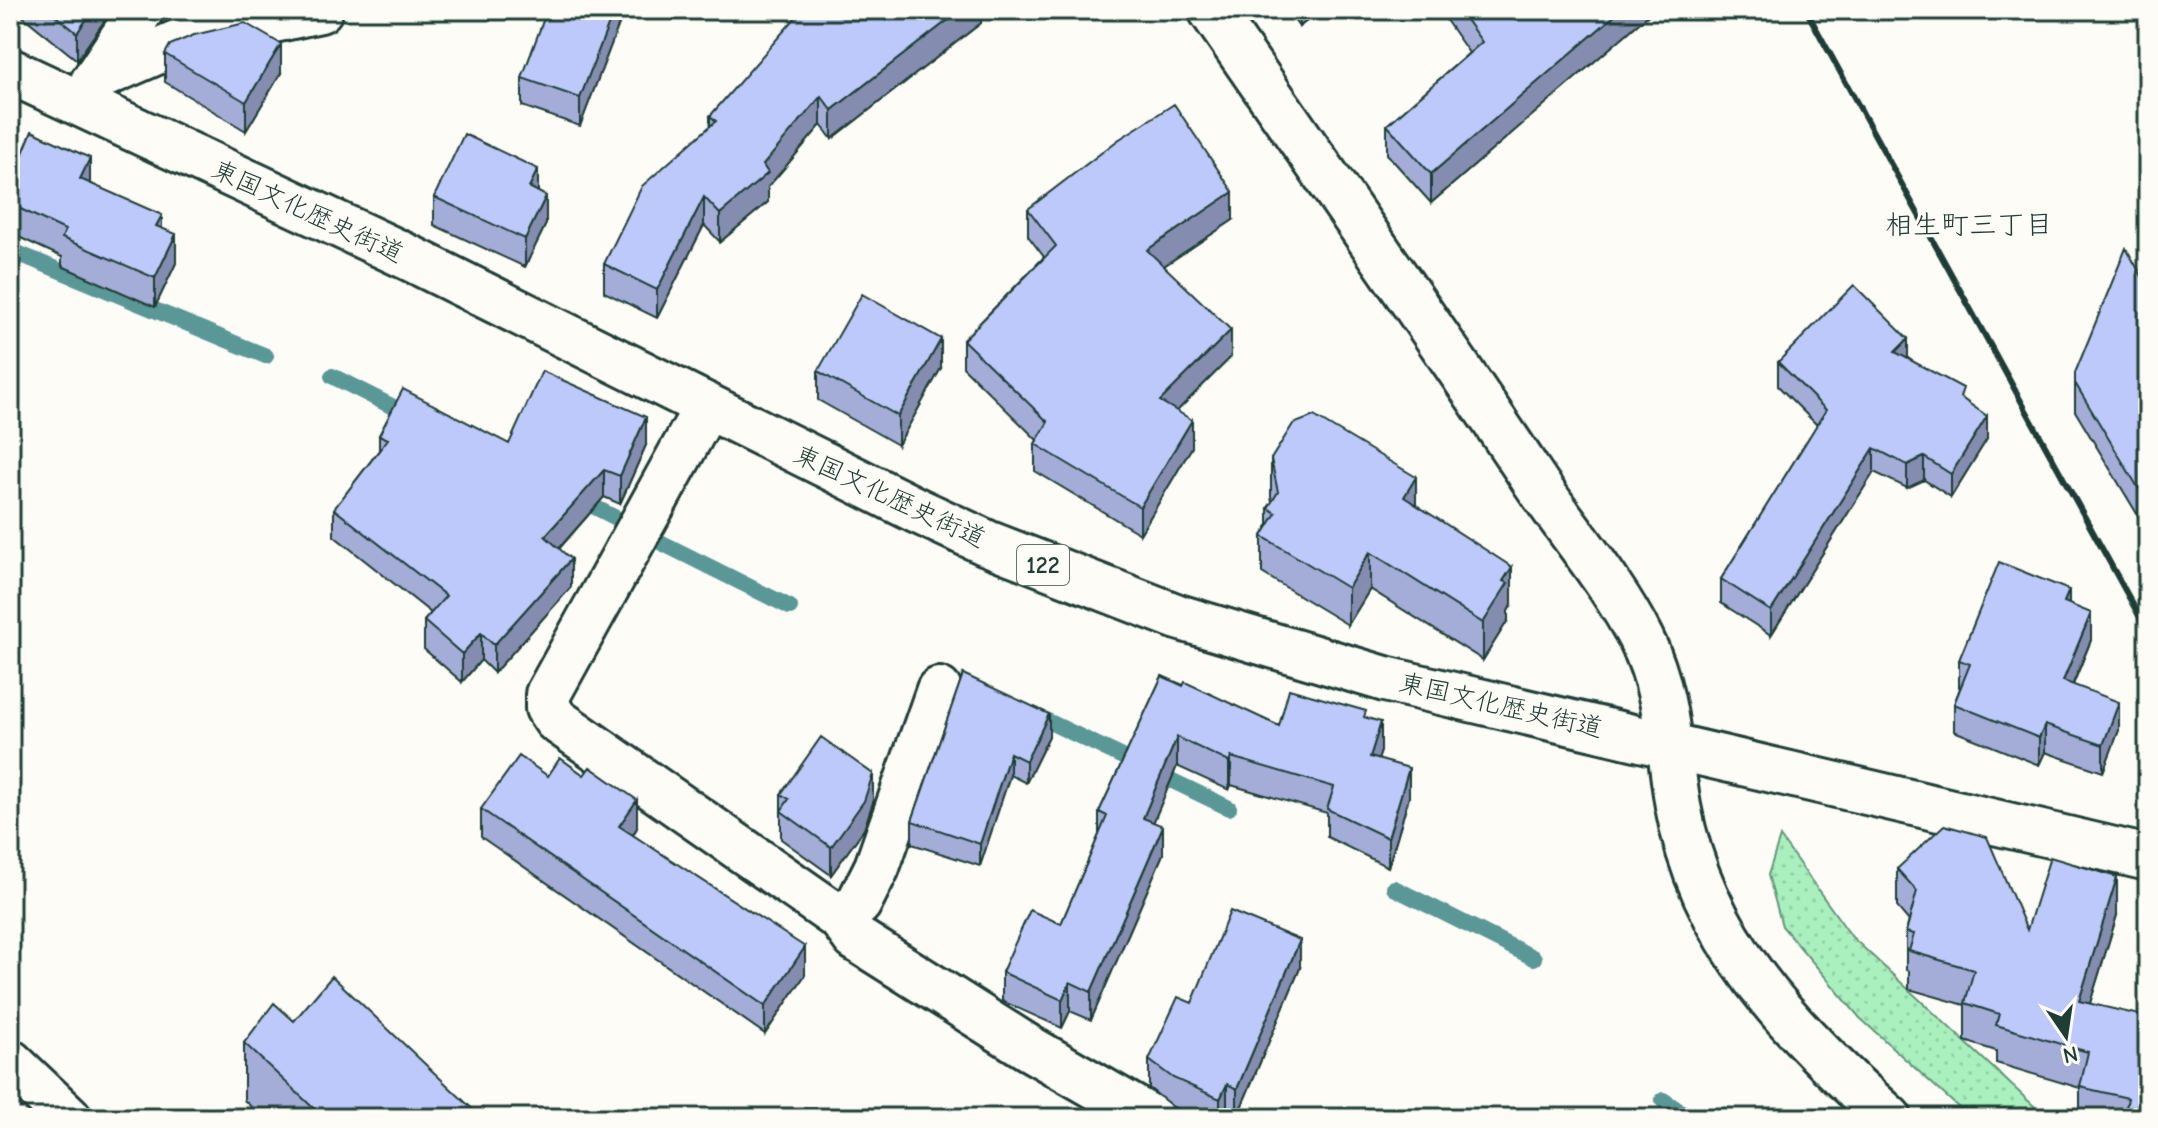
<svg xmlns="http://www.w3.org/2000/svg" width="2158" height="1128" font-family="'Comic Neue','Klee One',sans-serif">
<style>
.grass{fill:url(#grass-dots);stroke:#649679;stroke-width:2}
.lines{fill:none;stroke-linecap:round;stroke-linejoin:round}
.stream{stroke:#5a9797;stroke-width:16}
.minor-casing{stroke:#1f3d34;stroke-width:50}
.highway-casing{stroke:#1f3d34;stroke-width:50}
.minor{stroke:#fdfcf7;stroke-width:44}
.highway{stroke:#fdfcf7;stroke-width:44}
.rail{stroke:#1f3d34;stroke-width:6}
.wall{fill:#a3add7;stroke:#1f3d34;stroke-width:2}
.shaded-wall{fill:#848daf;stroke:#1f3d34;stroke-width:2}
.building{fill:#bdc9fa;stroke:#1f3d34;stroke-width:2}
.labels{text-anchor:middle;stroke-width:6;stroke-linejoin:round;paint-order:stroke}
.shield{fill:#fdfcf7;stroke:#62766e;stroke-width:2}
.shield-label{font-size:24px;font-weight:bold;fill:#1f3d34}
.street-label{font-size:26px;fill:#1f3d34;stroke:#fdfcf7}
.neighbourhood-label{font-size:28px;fill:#1f3d34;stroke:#fdfcf7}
</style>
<defs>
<pattern id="grass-dots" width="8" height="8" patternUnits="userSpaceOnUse" patternTransform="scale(2)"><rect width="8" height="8" fill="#a9f0be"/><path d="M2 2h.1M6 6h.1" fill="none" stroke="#91cfa4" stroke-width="1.8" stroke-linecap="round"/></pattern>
</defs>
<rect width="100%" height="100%" fill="#fdfcf7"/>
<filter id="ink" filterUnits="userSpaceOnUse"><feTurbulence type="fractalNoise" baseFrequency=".0125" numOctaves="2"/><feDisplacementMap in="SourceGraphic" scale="16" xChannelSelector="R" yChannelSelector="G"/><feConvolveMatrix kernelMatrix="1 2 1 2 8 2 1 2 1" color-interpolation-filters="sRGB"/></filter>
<g filter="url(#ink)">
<path class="grass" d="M 1780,837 L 1852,937 L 2047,1118 L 1970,1118 L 1860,1018 L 1782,926 L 1768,875 Z"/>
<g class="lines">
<path class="stream" d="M 10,250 L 266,356
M 332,376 L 411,416
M 579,499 L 620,520
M 656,540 L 790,607
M 1033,714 L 1229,808
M 1394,888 L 1534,958
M 1663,1100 L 1690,1118"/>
<defs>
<path id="minor" d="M 1211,10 C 1318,165 1426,318 1530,474 C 1566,529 1612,581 1641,639 C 1668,692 1668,749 1678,806 C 1702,941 1791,1030 1889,1118
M 96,78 L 186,39 L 320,10
M 93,82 L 141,10
M 706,408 L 548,694 L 548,708 L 556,720 L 841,919 L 855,938 L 1029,1048 L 1151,1118
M 841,919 L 859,903 L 877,867 L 939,690
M 10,1062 L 69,1118"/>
<path id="highway" d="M 10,71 L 412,259 L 918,511 L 987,543 L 1178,617 L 1385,679 L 2148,858"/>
</defs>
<use href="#minor" class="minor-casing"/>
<use href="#highway" class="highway-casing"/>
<use href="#minor" class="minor"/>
<use href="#highway" class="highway"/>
<path class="rail" d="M 1806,10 L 2148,632"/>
</g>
<path class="wall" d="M 15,10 L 112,10 L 77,60 Z
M 622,10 L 622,16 L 580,126 L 522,106 L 522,78 Z
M 981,10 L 981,23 L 832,139 L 821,125 L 768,187 L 768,202 L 720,242 L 704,225 L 657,318 L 604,292 L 604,264 L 710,127 L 710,116 Z
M 1287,10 L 1321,10 L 1299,27 Z
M 1439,10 L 1654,10 L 1431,203 L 1387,154 L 1387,125 L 1469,53 Z
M 165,54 L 281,73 L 246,131 L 165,82 Z
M 10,146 L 90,183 L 162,228 L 176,263 L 155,307 L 62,266 L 62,257 L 10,233 Z
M 538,192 L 546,224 L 525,267 L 434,225 L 434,197 Z
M 1028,209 L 1233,220 L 1164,266 L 1231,357 L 1177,411 L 1192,447 L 1140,534 L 1035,471 L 1035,444 L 1037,440 L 963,367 L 963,340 L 1044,257 L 1028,236 Z
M 2148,287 L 2148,532 L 2075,411 L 2075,373 Z
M 1908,358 L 1963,399 L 1987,439 L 1951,497 L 1924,480 L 1907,488 L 1874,472 L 1771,635 L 1721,603 L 1721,579 L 1817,425 L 1778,386 L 1778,362 Z
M 941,368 L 898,445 L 818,400 L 818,371 Z
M 379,435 L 509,444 L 646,445 L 620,504 L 604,497 L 559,549 L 571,587 L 494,673 L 481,660 L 462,682 L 424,649 L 424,621 L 431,613 L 334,536 L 334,509 L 379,450 Z
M 1271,459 L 1416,505 L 1512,604 L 1508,611 L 1508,620 L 1483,660 L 1370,589 L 1348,625 L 1262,573 L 1262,536 L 1268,526 L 1268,508 L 1272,502 L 1271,496 Z
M 2069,604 L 2091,640 L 2073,685 L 2119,730 L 2103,772 L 2045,752 L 2039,765 L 1954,731 L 1954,704 L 1960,688 L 1959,687 L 1959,660 Z
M 963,674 L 1049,736 L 1026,783 L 1010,775 L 980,866 L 912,844 L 912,821 Z
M 1162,676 L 1279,726 L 1366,718 L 1381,751 L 1378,759 L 1409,797 L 1388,867 L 1327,837 L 1327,813 L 1231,785 L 1229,790 L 1177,766 L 1153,822 L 1163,854 L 1091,1020 L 1070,1011 L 1062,1028 L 1002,1001 L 1002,972 L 1061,924 L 1099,835 L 1099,812 Z
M 584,775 L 637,828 L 633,835 L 805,975 L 765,1034 L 481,837 L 481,809 L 548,776 Z
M 781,794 L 873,802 L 864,829 L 831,875 L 781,839 Z
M 1897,869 L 2027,930 L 2117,915 L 2090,1003 L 2148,1118 L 2080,1118 L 2080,1088 L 1996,1063 L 1996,1051 L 1965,1041 L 1965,1005 L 1909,989 L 1909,971 L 1906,970 L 1906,932 L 1909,921 L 1897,907 Z
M 1300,968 L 1237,1117 L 1227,1112 L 1225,1118 L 1198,1118 L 1173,1107 L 1149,1088 L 1149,1060 L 1192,1003 Z
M 244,1043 L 482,1118 L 263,1118 L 244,1100 Z"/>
<path class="shaded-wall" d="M 93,10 L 112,10 L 77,60 L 77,33 Z
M 614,10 L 622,10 L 622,16 L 580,126 L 580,98 Z
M 961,10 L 981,10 L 981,23 L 832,139 L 832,110 Z
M 1299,10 L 1321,10 L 1299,27 Z
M 1621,10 L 1654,10 L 1431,203 L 1431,174 Z
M 281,44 L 281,73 L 246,131 L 246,102 Z
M 821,96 L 821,125 L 768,187 L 768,202 L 720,242 L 720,214 Z
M 90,158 L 90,186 L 80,179 Z
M 538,169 L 538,197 L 529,187 Z
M 1233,192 L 1233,220 L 1147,277 L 1147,250 Z
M 546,196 L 546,224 L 525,267 L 525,239 Z
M 704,197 L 704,225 L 657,318 L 657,290 Z
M 162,215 L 162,243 L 156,226 Z
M 176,234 L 176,263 L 155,307 L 155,278 Z
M 1231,330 L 1231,357 L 1160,428 L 1160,401 Z
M 941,339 L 941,368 L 898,445 L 898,416 Z
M 1908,339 L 1908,363 L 1895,352 Z
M 1987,416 L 1987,439 L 1951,497 L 1951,474 Z
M 646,417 L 646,445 L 620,504 L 620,476 Z
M 1192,420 L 1192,447 L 1140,534 L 1140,507 Z
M 1874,448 L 1874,472 L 1771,635 L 1771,611 Z
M 1924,457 L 1924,480 L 1907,488 L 1907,465 Z
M 604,470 L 604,497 L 545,564 L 545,536 Z
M 1416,477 L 1416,514 L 1404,497 Z
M 1370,552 L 1370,589 L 1348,625 L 1348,588 Z
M 571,559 L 571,587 L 494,673 L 494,645 Z
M 1512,567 L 1512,604 L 1508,611 L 1508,620 L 1483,660 L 1483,623 L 1503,581 Z
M 2069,590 L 2069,618 L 2064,602 Z
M 2091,613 L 2091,640 L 2063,708 L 2063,681 Z
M 481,633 L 481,660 L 462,682 L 462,654 Z
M 2119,702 L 2119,730 L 2103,772 L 2103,745 Z
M 1049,714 L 1049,736 L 1026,783 L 1026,761 Z
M 1381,722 L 1381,751 L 1370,786 L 1370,757 Z
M 2045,725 L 2045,752 L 2039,765 L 2039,738 Z
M 1177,737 L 1177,766 L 1143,847 L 1143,818 Z
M 1010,753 L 1010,775 L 980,866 L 980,844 Z
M 1231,757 L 1231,785 L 1229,790 L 1229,762 Z
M 1409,768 L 1409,797 L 1388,867 L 1388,838 Z
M 873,774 L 873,802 L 864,829 L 831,875 L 831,847 Z
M 637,800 L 637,828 L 619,854 L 619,826 Z
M 1163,826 L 1163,854 L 1091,1020 L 1091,992 Z
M 2117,877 L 2117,915 L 2079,1039 L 2079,1001 Z
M 1300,940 L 1300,968 L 1237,1117 L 1237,1089 Z
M 805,947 L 805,975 L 765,1034 L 765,1006 Z
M 1070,982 L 1070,1011 L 1062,1028 L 1062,1000 Z
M 1227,1084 L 1227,1112 L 1225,1118 L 1220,1118 L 1220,1099 Z"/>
<path class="building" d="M 49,10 L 93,10 L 77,33 Z
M 547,10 L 614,10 L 580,98 L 522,78 Z
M 802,10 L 961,10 L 832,110 L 821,96 L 763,165 L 768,173 L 720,214 L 704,197 L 657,290 L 604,264 L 642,186 L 716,121 L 710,116 Z
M 1459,10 L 1621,10 L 1431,174 L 1387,125 L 1482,42 Z
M 245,23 L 281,44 L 246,102 L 165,54 L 170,45 L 194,35 Z
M 1174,104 L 1233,192 L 1147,250 L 1231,330 L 1160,401 L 1192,420 L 1140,507 L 1035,444 L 1048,422 L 963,340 L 1056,246 L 1028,209 L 1118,140 Z
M 32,131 L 90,158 L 80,179 L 162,215 L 156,226 L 176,234 L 155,278 L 62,238 L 65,230 L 10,204 L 10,146 L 23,153 Z
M 464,134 L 538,169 L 529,187 L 546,196 L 525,239 L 434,197 Z
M 2126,248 L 2148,287 L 2148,322 L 2145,324 L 2148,330 L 2148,504 L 2075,383 L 2075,373 Z
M 1854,285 L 1908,339 L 1895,352 L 1963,388 L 1960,397 L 1987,416 L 1951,474 L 1924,457 L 1907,465 L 1874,448 L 1771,611 L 1721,579 L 1826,410 L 1778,362 Z
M 862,294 L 941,339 L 898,416 L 818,371 Z
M 542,371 L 646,417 L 620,476 L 604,470 L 545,536 L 571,559 L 494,645 L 481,633 L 462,654 L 424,621 L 446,596 L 334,509 L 388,439 L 379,435 L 403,389 L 509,444 Z
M 1314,416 L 1416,477 L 1404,497 L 1512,567 L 1503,581 L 1508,583 L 1483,623 L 1370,552 L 1348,588 L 1262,536 L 1276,513 L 1268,508 L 1278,492 L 1271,459 L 1293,424 Z
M 1999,562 L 2069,590 L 2064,602 L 2091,613 L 2063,681 L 2119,702 L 2103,745 L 2045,725 L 2039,738 L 1954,704 L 1970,664 L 1959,660 Z
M 963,674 L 1049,714 L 1026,761 L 1010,753 L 980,844 L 912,821 Z
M 1162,676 L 1183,686 L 1185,682 L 1279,726 L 1289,689 L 1366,711 L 1364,717 L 1381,722 L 1370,757 L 1409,768 L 1388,838 L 1327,809 L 1334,787 L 1231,757 L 1229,762 L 1177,737 L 1143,818 L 1163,826 L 1091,992 L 1070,982 L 1062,1000 L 1002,972 L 1030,910 L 1061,924 L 1107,816 L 1099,812 Z
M 821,737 L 873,774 L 864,801 L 831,847 L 781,811 L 789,799 L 781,794 Z
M 519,756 L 548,776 L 560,758 L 584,775 L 590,767 L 637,800 L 619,826 L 805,947 L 765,1006 L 481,809 Z
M 1944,825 L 1987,837 L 2027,930 L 2050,857 L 2117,877 L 2079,1001 L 2148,1017 L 2148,1118 L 2124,1118 L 2128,1098 L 2080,1087 L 2088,1052 L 1996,1025 L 1999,1014 L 1965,1003 L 1974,970 L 1909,951 L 1914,934 L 1906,932 L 1917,891 L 1897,869 Z
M 1230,911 L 1300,940 L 1237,1089 L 1227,1084 L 1220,1099 L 1173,1078 L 1149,1060 L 1178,997 L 1192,1003 Z
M 332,976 L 482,1118 L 324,1118 L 244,1043 L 274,1003 L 294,1021 Z"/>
</g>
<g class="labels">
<rect class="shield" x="1017" y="545" width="52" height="40" rx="6"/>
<g class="shield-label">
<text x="1043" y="573">122</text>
</g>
<g class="street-label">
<text transform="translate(308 211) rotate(25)" y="9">東国文化歴史街道</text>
<text transform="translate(890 496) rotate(25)" y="9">東国文化歴史街道</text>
<text transform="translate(1501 705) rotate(13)" y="9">東国文化歴史街道</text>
</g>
<g class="neighbourhood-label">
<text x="1969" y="234">相生町三丁目</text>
</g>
</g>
<rect width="2158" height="1128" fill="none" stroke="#fdfcf7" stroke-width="40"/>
<rect x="20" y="20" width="2118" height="1088" fill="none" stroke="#1f3d34" stroke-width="3" filter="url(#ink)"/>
<g transform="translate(2066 1036) rotate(167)" stroke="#fdfcf7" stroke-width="6" paint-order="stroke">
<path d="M0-6L14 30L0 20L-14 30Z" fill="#1f3d34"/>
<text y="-12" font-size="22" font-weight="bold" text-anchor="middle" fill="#1f3d34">N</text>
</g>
</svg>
